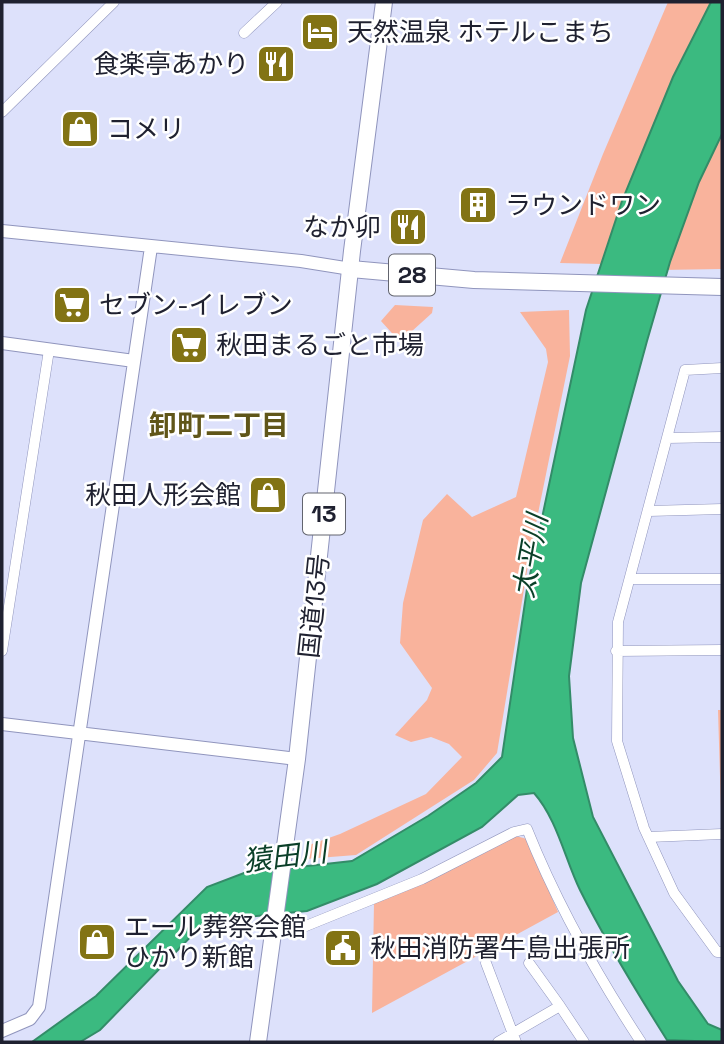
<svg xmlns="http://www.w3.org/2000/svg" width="724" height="1044" font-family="'Space Grotesk','Noto Sans JP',sans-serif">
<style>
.green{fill:#f9b39c}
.water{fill:#3bba80;stroke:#338c68;stroke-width:2}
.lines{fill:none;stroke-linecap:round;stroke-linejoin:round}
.minor-casing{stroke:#9095bd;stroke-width:11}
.tertiary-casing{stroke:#9095bd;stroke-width:14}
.primary-casing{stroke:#9095bd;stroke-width:18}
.trunk-casing{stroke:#9095bd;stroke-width:18}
.minor{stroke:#fff;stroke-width:10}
.tertiary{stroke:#fff;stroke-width:12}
.primary{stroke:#fff;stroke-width:16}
.trunk{stroke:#fff;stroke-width:16}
.labels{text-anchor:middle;stroke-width:5;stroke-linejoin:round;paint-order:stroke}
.shield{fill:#fff;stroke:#62646e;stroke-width:2}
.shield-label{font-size:24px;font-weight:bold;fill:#1f2130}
.poi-label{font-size:26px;fill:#1f2130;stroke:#fff;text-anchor:start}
.street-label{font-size:26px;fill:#1f2130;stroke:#fff}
.neighbourhood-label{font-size:28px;font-weight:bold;fill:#605619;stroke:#fff}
.water-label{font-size:28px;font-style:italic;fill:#0a3f28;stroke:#fff}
</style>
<rect width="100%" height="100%" fill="#dde1fb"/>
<path class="green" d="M 668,2 L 714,2 L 602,264 L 560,263 L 603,154 Z
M 722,117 L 722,269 L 661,270 Z
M 395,305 L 433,307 L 432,313 L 400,342 L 381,321 Z
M 569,310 L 570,356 L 530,553 L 497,753 L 474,780 L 356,855 L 305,859 L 309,845 L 340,834 L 426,794 L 462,757 L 449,744 L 431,737 L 411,742 L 395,735 L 427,700 L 432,688 L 400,643 L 403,603 L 423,520 L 447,494 L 472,517 L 516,497 L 548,362 L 546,349 L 520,312 Z
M 718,710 L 722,710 L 722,812 L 721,810 Z
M 516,836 L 527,839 L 558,912 L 372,1013 L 374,903 Z"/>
<path class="water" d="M 711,2 L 722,2 L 722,134 L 699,182 L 670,262 L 647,341 L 581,583 L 569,676 L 573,738 L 593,817 L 678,981 L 708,1024 L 722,1030 L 722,1042 L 667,1040 C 636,991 606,942 580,890 C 565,859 557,819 534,793 L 518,795 L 482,827 L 377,884 L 307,911 L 225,919 L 203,924 L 100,1030 L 80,1042 L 32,1042 L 96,996 L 207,887 L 244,873 L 352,861 L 428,816 L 476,783 L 502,757 L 527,589 L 586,310 L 622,201 L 673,77 Z"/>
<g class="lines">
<defs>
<path id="minor" d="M 244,33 L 277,2
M 2,112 L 114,2
M 722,368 L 685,370 L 618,622 L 617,741 L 644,828 L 674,893 L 717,952 L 722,952
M 667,438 L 722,437
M 649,511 L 722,509
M 630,579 L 722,579
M 2,651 L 49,350
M 616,651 L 722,650
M 649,837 L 722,834
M 273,930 L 301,928 L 422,879 L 514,832 L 527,829 C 557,904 597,975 641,1042
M 486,963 L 516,1042
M 529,963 L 560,1006
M 498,1042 L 560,1006 L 584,1042"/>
<path id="tertiary" d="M 2,231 L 301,261 L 351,269
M 2,343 L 134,361
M 2,724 L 297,759
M 2,1031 L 30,1019 L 39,1007 L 151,247"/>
<path id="primary" d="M 351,269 L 474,280 L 722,287"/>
<path id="trunk" d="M 258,1042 L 297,759 L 352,251 L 384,2"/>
</defs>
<use href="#minor" class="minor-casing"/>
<use href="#tertiary" class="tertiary-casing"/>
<use href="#primary" class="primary-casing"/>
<use href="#trunk" class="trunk-casing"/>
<use href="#minor" class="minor"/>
<use href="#tertiary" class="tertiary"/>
<use href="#primary" class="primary"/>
<use href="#trunk" class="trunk"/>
</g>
<defs>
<symbol id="hotel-square" viewBox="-11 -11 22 22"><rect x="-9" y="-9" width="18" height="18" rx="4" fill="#827314" stroke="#fff"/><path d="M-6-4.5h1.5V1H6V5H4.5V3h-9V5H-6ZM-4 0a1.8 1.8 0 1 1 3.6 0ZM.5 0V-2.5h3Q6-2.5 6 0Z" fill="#fff"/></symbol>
<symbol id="restaurant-square" viewBox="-11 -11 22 22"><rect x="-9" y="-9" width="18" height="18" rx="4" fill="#827314" stroke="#fff"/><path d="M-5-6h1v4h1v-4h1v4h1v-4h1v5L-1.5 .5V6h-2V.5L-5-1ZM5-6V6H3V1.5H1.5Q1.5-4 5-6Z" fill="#fff"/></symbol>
<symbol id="shop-square" viewBox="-11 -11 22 22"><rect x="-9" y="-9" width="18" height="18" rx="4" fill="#827314" stroke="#fff"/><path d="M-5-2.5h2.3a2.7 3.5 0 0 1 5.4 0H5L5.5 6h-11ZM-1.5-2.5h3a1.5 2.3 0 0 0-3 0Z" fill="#fff"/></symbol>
<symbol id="building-square" viewBox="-11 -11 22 22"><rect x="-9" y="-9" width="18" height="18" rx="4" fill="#827314" stroke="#fff"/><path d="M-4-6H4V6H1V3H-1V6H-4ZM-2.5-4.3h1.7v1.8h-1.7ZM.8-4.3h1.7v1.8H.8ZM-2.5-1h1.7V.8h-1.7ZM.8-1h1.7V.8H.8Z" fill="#fff"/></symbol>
<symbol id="supermarket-square" viewBox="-11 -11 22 22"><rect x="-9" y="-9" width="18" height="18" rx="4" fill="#827314" stroke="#fff"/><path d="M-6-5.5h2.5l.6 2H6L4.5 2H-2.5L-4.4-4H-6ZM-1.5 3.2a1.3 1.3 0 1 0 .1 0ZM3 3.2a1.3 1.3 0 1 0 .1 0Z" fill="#fff"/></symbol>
<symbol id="civic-square" viewBox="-11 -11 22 22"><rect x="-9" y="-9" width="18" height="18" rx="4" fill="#827314" stroke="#fff"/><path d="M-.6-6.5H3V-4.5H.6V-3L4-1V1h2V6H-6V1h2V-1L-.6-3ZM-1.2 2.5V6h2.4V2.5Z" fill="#fff"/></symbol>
</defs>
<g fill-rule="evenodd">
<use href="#hotel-square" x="298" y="10" width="44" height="44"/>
<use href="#restaurant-square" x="254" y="42" width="44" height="44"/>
<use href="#shop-square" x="58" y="107" width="44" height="44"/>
<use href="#building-square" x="456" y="183" width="44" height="44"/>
<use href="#restaurant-square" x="386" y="205" width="44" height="44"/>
<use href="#supermarket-square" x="50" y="283" width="44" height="44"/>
<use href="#supermarket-square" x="167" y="323" width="44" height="44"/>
<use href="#shop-square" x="246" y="473" width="44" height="44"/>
<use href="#shop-square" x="75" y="920" width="44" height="44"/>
<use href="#civic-square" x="321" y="926" width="44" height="44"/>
</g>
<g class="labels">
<g class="shield">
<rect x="389" y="254.5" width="46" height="41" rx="5"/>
<rect x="303" y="493.5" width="42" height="41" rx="5"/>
</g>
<g class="shield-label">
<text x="412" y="283">28</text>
<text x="324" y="522">13</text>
</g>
<g class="poi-label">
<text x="347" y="41">天然温泉 ホテルこまち</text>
<text x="249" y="73" text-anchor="end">食楽亭あかり</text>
<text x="107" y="138">コメリ</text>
<text x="505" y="214">ラウンドワン</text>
<text x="381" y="236" text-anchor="end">なか卯</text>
<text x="99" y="314">セブン-イレブン</text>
<text x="216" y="354">秋田まるごと市場</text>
<text x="241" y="504" text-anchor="end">秋田人形会館</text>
<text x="124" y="936">エール葬祭会館<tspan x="124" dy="30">ひかり新館</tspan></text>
<text x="370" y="957">秋田消防署牛島出張所</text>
</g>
<g class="street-label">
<text transform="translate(314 606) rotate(-84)" y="9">国道13号</text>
</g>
<g class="neighbourhood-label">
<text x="219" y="435">卸町二丁目</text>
</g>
<g class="water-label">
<text transform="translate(530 556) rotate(-80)" y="10">太平川</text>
<text transform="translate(285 856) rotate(-7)" y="10">猿田川</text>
</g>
</g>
<rect width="724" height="1044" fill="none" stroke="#1f2130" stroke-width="7"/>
</svg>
